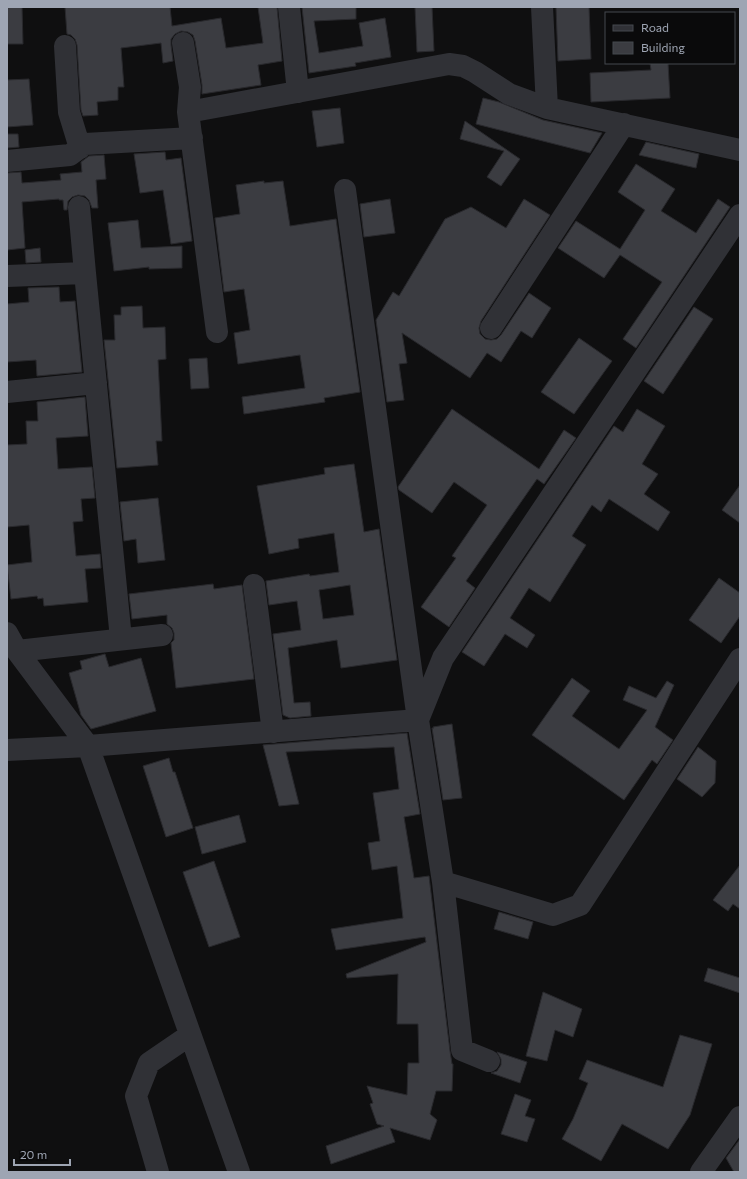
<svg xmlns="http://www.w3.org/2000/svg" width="747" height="1179" font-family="Commissioner,sans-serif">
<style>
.building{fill:#3b3c41;stroke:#29292d;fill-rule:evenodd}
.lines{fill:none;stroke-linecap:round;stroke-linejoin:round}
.minor{stroke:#303136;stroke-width:22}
</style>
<rect width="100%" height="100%" fill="#0f0f10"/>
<path class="building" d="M 7,7 L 22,7 L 23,44 L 7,44 Z
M 65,7 L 170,7 L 172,26 L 221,18 L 226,48 L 263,43 L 258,7 L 277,7 L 282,61 L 258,65 L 261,85 L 202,94 L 202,85 L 195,41 L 193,35 L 188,32 L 181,31 L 175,34 L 171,39 L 171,45 L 173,61 L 163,63 L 161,43 L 121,48 L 124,87 L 118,87 L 118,100 L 97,102 L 98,115 L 83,116 L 81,110 L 77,45 L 75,39 L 71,35 L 67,34 Z
M 302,7 L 356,7 L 356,19 L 314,21 L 319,53 L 363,46 L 359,23 L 385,18 L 391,57 L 355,63 L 356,66 L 309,73 Z
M 415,7 L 432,7 L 434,51 L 417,52 Z
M 556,7 L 589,7 L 591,59 L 558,61 Z
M 650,63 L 668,63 L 670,98 L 591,102 L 590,73 L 651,70 Z
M 29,79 L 33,125 L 7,127 L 7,80 Z
M 483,98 L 499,102 L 543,120 L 602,133 L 590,153 L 476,124 Z
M 340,108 L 344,143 L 317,147 L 312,111 Z
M 465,121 L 520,159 L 501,186 L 487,177 L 504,151 L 460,139 Z
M 7,134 L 18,134 L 19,147 L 7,148 Z
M 646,142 L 699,154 L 696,168 L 639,155 Z
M 165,152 L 166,160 L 181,158 L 192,241 L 171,244 L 163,190 L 140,193 L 134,154 Z
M 104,155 L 106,179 L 96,180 L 98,208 L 92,208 L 89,200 L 85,196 L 78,195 L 72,197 L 68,201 L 67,210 L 64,210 L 63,200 L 59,200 L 59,199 L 22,202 L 25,248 L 7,250 L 7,173 L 21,172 L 22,183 L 61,180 L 60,174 L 82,172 L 81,162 L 89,156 Z
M 636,164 L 675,189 L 661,211 L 696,233 L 718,199 L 730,207 L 636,348 L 623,339 L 662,282 L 620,255 L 604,278 L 558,248 L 576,221 L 620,249 L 645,210 L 618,192 Z
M 264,181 L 264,183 L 283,181 L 290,226 L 336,219 L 360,392 L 324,398 L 325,402 L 244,414 L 242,397 L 305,388 L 300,355 L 238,364 L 234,333 L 250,330 L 244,289 L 224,292 L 215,218 L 240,214 L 236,185 Z
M 390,199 L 395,233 L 364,237 L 360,204 Z
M 524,199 L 550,215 L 481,321 L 479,328 L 480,334 L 485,339 L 491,340 L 497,339 L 501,335 L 529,293 L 551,308 L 532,338 L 521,331 L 501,362 L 487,353 L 470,378 L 402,333 L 407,363 L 399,364 L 404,400 L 387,402 L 376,320 L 393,292 L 399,296 L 445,219 L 471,207 L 506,228 Z
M 138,220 L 141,248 L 182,246 L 182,268 L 149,269 L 149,267 L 114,271 L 108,223 Z
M 40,248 L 41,262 L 26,263 L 25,250 Z
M 59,287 L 60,302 L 75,301 L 82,372 L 37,376 L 36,360 L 7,362 L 7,304 L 29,302 L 28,288 Z
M 142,306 L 143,328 L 165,327 L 166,359 L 158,360 L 162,441 L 156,441 L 158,465 L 117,468 L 104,340 L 115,340 L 114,315 L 121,315 L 121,307 Z
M 694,307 L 713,319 L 663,394 L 644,381 Z
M 579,338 L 612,361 L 574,414 L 541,392 Z
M 207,358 L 209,388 L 191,389 L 189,359 Z
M 85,397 L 88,436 L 56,438 L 58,469 L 92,467 L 95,498 L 81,499 L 83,521 L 73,522 L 76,556 L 100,554 L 101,568 L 85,569 L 88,602 L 44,606 L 43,598 L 38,599 L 37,596 L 11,599 L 7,565 L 32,562 L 29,525 L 7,527 L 7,445 L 27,444 L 26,421 L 38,421 L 37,402 Z
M 452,409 L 539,469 L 564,430 L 576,438 L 544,484 L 537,479 L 466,581 L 475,588 L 449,627 L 421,607 L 456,558 L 452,556 L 487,505 L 454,482 L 432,513 L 399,490 L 398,487 Z
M 637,409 L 665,426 L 642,464 L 658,474 L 644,494 L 670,512 L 658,531 L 609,499 L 601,512 L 592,505 L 572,536 L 586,545 L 550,602 L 529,588 L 510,618 L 535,635 L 527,648 L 505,634 L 484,666 L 462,652 L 614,426 L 623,432 Z
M 354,464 L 364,532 L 379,529 L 397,660 L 341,668 L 337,640 L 288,648 L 294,703 L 310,702 L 311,716 L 290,718 L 283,715 L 273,634 L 301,630 L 297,601 L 269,605 L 266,581 L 309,574 L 310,576 L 339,572 L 334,533 L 298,539 L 299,548 L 269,554 L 257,486 L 325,474 L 324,468 ZM 350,585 L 354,615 L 323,619 L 319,590 Z
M 740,485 L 740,523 L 722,510 Z
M 158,498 L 165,560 L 138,563 L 136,539 L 124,541 L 120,502 Z
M 719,578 L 740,593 L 740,616 L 721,643 L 689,620 Z
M 213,584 L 214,589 L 242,585 L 254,679 L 176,688 L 171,643 L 174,640 L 174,633 L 172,628 L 167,624 L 167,615 L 132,619 L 129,594 Z
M 105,654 L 109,667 L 141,658 L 156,711 L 91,729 L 81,715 L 69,673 L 82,669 L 80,661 Z
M 572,678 L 590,691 L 572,716 L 619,749 L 647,710 L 623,700 L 629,686 L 656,698 L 667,681 L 674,685 L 655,727 L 673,740 L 657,764 L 652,760 L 624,800 L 532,735 Z
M 452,724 L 462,798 L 443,800 L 432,728 L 434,728 L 433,727 Z
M 407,733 L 420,814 L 404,817 L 414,878 L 429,876 L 450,1051 L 452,1064 L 453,1064 L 452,1091 L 436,1091 L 430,1114 L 437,1120 L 430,1140 L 390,1128 L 395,1142 L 331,1164 L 326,1146 L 384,1126 L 377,1124 L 370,1104 L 373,1103 L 367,1086 L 407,1095 L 408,1063 L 419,1063 L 418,1024 L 397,1024 L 398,974 L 347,978 L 346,974 L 426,942 L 425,937 L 336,950 L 331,929 L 403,918 L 397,866 L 372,870 L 368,843 L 380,841 L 373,793 L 399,789 L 394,747 L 286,752 L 299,804 L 279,806 L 263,745 Z
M 698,747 L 716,761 L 715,783 L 702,797 L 677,779 Z
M 169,758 L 173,772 L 175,772 L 193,828 L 166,837 L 143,766 Z
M 239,815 L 246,842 L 202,854 L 195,827 Z
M 214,861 L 240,937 L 209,947 L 183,872 Z
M 740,865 L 740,909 L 733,904 L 728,911 L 713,900 Z
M 499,912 L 533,922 L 528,939 L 494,929 Z
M 708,968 L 740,978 L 740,993 L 704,981 Z
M 543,992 L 582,1009 L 573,1037 L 555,1030 L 547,1061 L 526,1056 Z
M 680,1035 L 712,1044 L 690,1115 L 668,1149 L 622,1124 L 601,1161 L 562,1139 L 573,1119 L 588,1083 L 579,1079 L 587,1060 L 663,1087 Z
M 497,1052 L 527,1062 L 520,1083 L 491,1073 L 497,1071 L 501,1065 L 501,1059 Z
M 515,1094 L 531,1100 L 525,1116 L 535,1119 L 527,1142 L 501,1134 Z
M 740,1139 L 740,1172 L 734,1172 L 726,1158 Z"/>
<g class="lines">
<path class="minor" d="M 289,7 L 298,92
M 542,7 L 547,108
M 183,43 L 190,87 L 188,112
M 65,46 L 69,112 L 80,148
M 7,161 L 70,155 L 85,144 L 192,138
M 345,190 L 418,720 L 443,882 L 462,1050 L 489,1061
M 85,273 L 121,639
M 7,276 L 85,273 L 79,207
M 491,328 L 624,124
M 217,332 L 188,112 L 449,64 L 463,66 L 475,72 L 509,94 L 547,108 L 740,150
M 7,392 L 96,383
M 254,585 L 273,732
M 7,633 L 17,651 L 88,746 L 239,1172
M 17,651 L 162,635
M 7,750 L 88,746 L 418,720 L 443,658 L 740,215
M 443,882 L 553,915 L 580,905 L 740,659
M 158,1172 L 136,1096 L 149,1063 L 190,1035
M 701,1172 L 740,1117"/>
</g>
<rect width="747" height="1179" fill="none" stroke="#9ea5b3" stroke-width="16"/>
<rect x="605" y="12" width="130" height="52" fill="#0a0a0b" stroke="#45484e"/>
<rect x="613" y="25" width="20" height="6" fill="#303136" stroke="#45484e"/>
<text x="641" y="32" font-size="12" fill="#9ea5b3">Road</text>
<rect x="613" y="42" width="20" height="12" fill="#3b3c41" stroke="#45484e"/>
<text x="641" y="52" font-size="12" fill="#9ea5b3">Building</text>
<path d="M14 1159v6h56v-6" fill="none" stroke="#9ea5b3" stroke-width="2"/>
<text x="20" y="1159" font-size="12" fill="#9ea5b3" stroke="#0a0a0b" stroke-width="3" paint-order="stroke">20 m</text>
</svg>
